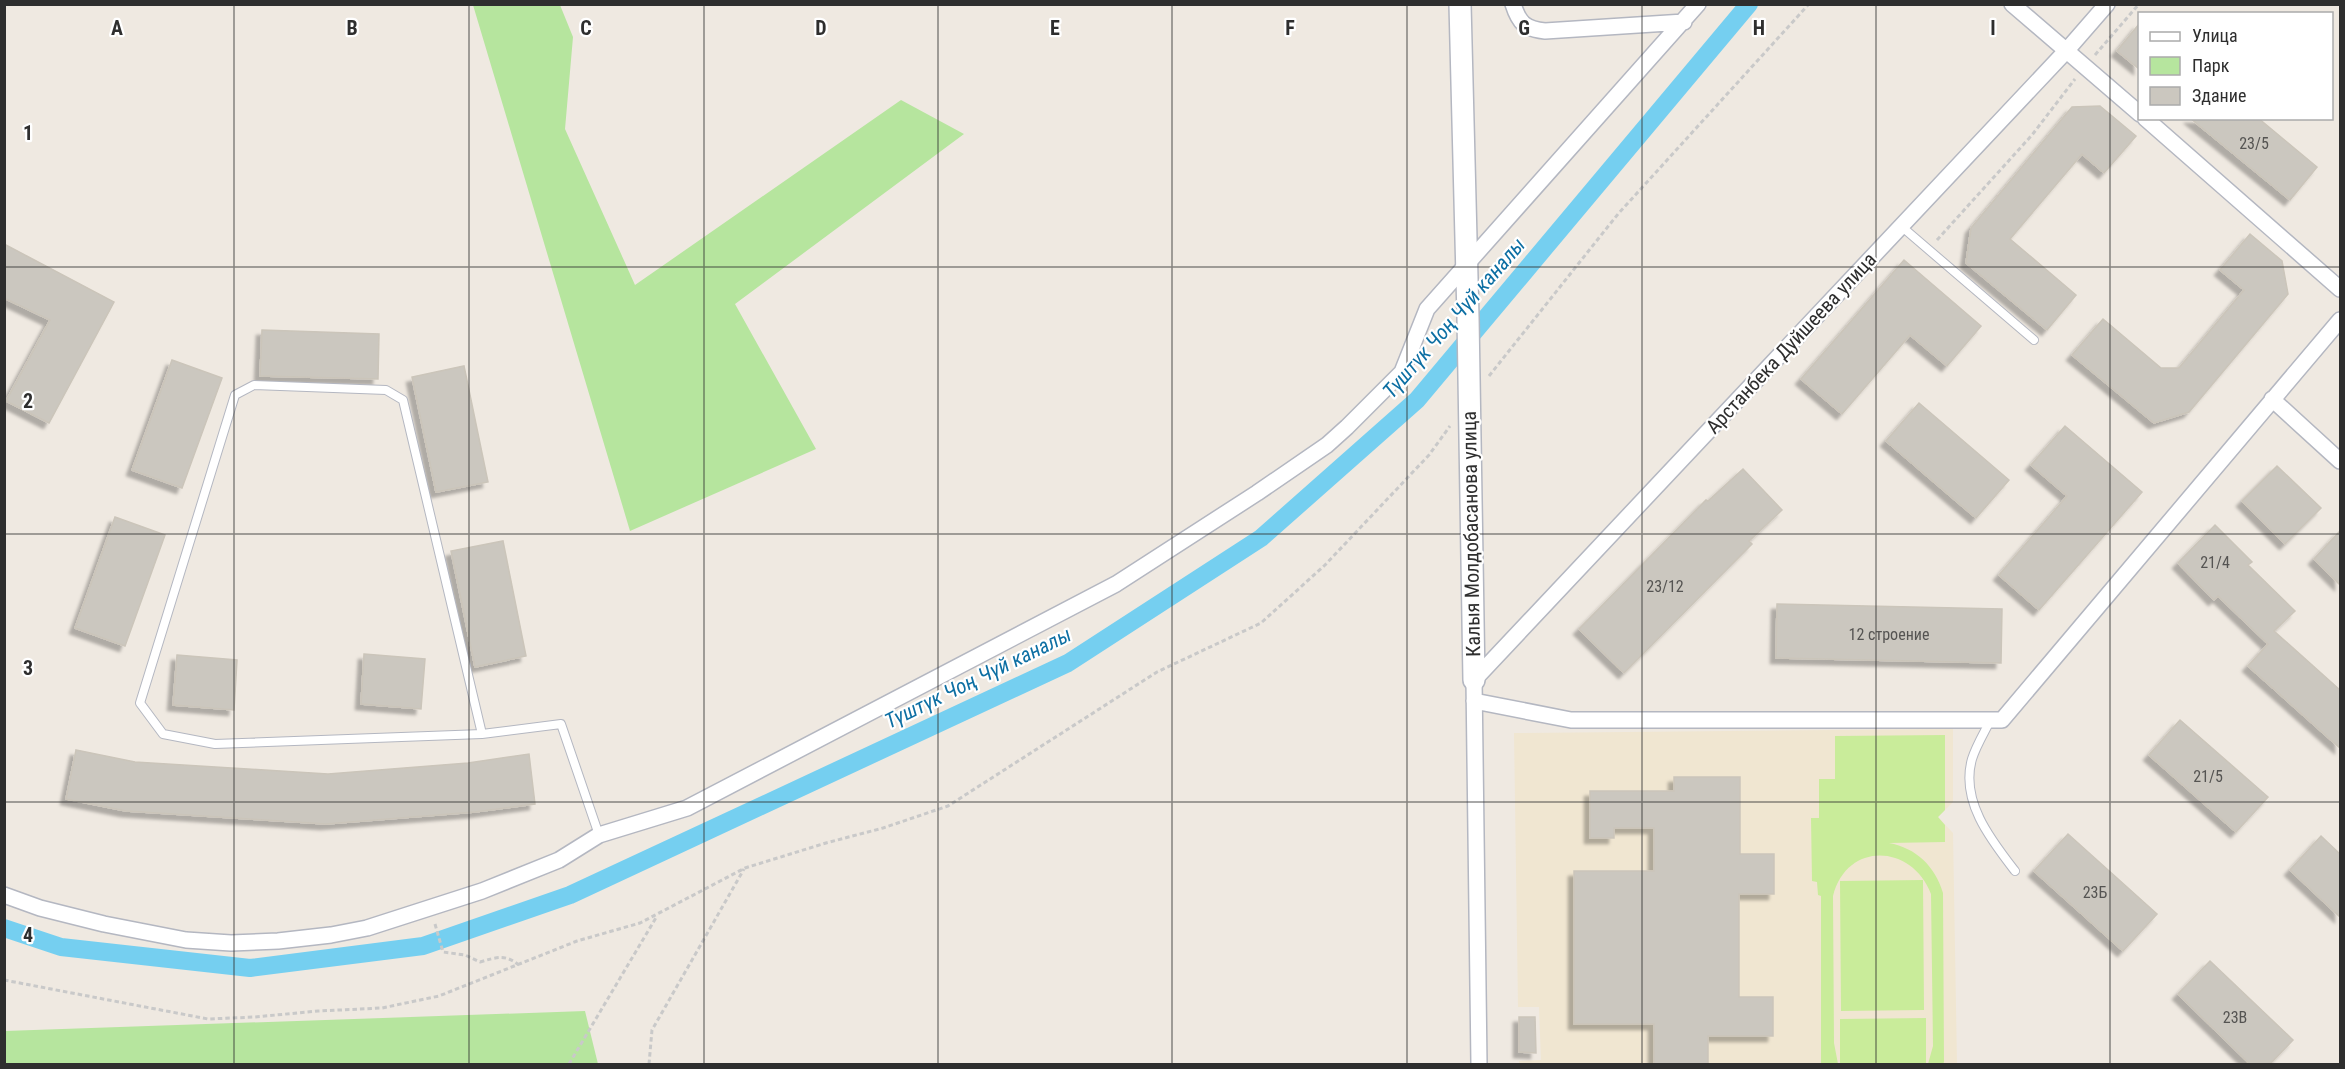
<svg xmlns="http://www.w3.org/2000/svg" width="2345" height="1069" font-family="'Roboto Condensed',sans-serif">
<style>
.education{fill:#f0e6d1}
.green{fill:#b6e59e}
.pitch{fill:#c9ec9a}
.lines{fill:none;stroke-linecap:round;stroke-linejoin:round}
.canal{stroke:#75cff0;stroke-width:18}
.building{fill:#cbc7bf;stroke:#cbc5ba;stroke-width:1.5;filter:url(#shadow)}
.lane-casing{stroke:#b4b7c1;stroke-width:10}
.street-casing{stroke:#b4b7c1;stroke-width:18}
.secondary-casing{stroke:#b4b7c1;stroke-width:24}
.path{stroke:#c9c9c9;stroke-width:3;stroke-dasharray:4.5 3;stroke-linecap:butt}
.lane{stroke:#fff;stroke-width:8}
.street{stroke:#fff;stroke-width:15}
.secondary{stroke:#fff;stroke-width:21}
.grid{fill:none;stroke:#2e2e2e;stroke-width:1.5;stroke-opacity:0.55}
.labels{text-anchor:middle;stroke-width:4.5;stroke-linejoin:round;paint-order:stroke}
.number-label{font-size:16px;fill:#555452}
.street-label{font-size:20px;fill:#2e2e2e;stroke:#fff}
.water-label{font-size:21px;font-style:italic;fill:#0d6fa3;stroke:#fff}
.grid-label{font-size:20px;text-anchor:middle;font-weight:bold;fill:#2e2e2e;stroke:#fff;stroke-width:4.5;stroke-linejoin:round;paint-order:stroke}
</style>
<defs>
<filter id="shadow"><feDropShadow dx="-5.5" dy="5.5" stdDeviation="1.5" flood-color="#0004"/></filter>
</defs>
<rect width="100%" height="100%" fill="#efe9e1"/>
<path class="education" d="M 1953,729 L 1953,802 L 1938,817 L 1953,833 L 1957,1064 L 1519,1064 L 1519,1061 L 1541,1060 L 1539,1007 L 1518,1007 L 1514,733 Z"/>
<path class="green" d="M 473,5 L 560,5 L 573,37 L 565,129 L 635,285 L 901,100 L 964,134 L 735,304 L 816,449 L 630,531 Z
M 585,1011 L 598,1064 L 5,1064 L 5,1031 Z"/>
<path class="pitch" d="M 1945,735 L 1945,810 L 1938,817 L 1945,825 L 1945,842 L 1889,843 C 1916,848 1935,866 1943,893 L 1944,1062 L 1943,1064 L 1928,1064 L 1933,1046 L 1931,894 C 1912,844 1847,841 1833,896 L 1834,1043 L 1838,1064 L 1821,1064 L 1821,896 L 1818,895 L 1817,882 L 1812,881 L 1811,818 L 1819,818 L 1819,779 L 1835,779 L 1835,736 Z
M 1923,880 L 1924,1010 L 1841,1011 L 1840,881 Z
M 1926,1018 L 1926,1064 L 1840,1064 L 1840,1019 Z"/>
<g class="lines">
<path class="canal" d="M 4,928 L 61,947 L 250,968 L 423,946 L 570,895 L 1068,663 L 1261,538 L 1417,400 L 1749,4"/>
</g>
<path class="building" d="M 2139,24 L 2139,69 L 2117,51 Z
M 2100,106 L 2136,136 L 2104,173 L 2082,154 L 2010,239 L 2076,295 L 2047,330 L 1966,263 L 1971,228 L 2072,107 Z
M 2190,118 L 2258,118 L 2317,167 L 2290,200 Z
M 2250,234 L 2282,261 L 2288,294 L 2189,412 L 2154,423 L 2072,355 L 2103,319 L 2161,368 L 2179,368 L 2244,290 L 2220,270 Z
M 4,244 L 114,302 L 49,423 L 6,401 L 50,320 L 4,298 Z
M 1904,260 L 1981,326 L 1947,366 L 1910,335 L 1842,414 L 1801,379 Z
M 262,330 L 379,334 L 378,379 L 260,376 Z
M 172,360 L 222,378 L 182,488 L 132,470 Z
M 464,366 L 488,482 L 436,492 L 412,377 Z
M 1919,403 L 2009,480 L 1976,518 L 1886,441 Z
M 2065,426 L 2142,492 L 2039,610 L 1999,575 L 2067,496 L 2031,465 Z
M 2277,466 L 2321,508 L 2285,544 L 2242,501 Z
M 1743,469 L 1782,510 L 1749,541 L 1752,544 L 1624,673 L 1579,629 L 1706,500 L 1708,501 Z
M 115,517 L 165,535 L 125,646 L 75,628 Z
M 2215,525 L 2252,562 L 2248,565 L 2295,611 L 2274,631 L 2340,690 L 2340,748 L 2248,666 L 2268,644 L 2218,596 L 2214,600 L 2178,563 Z
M 2340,531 L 2340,585 L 2314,559 Z
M 503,541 L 526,656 L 475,667 L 451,551 Z
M 1777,604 L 2002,609 L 2001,663 L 1776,658 Z
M 364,654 L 425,659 L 421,709 L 361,704 Z
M 177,655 L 237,660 L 234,710 L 173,705 Z
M 2180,720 L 2268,797 L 2236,832 L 2149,755 Z
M 76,750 L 135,762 L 328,774 L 468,763 L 529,754 L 535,804 L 475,812 L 326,824 L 126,811 L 66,799 Z
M 1674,777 L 1740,777 L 1740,854 L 1774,854 L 1774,894 L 1739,894 L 1739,997 L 1773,997 L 1773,1036 L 1708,1036 L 1708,1065 L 1654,1065 L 1654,1024 L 1574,1024 L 1574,871 L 1654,871 L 1654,828 L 1614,828 L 1614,838 L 1590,838 L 1590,791 L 1674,791 Z
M 2068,834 L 2157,914 L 2123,951 L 2034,871 Z
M 2321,836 L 2340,854 L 2340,917 L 2290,870 Z
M 2210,961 L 2293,1040 L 2269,1065 L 2251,1065 L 2178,994 Z
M 1519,1017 L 1535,1017 L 1536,1053 L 1519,1052 Z"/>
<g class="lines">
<defs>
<path id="lane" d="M 1901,226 L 2034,340
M 1990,721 C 1984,733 1976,746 1972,759 C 1960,801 1991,840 2015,871
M 482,734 L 215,744 L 163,734 L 140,703 L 235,395 L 254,385 L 386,390 L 403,400 L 482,734 L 561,724 L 599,835"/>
<path id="street" d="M 1513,4 C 1519,23 1525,29 1545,31 L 1684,22
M 2012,4 L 2140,114
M 2145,118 L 2340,289
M 2272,399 L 2340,461
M 1474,701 L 1571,720 L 2002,720 L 2340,320
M 4,895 L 40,908 L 104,924 L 186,940 L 231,943 L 278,941 L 331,935 L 367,928 L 482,891 L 559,860 L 599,835 L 687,808 L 1116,584 L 1257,493 L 1327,445 L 1347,427 L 1402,372 L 1427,309 L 1698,4
M 1479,1064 L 1474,680 L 2067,50 L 2107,4"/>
<path id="secondary" d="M 1460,4 L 1468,317 L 1474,680"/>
</defs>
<use href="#lane" class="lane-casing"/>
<use href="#street" class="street-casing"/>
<use href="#secondary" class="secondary-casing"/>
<path class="path" d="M 2095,55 L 2139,4
M 1937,240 L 2032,135 L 2075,79
M 1489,376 L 1618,214 L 1809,4
M 435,924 L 443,952 L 465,955 L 480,962 C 497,957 505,954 519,965
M 4,980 L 208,1019 L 255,1017 L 318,1011 L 382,1008 L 439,996 L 577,941 L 640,923 L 745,868 L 826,843 L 883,828 L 948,806 L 1157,672 L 1261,623 L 1325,565 L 1429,455 L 1450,426
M 569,1064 L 657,916
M 649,1064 L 652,1030 L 744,869"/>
<use href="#lane" class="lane"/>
<use href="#street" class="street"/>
<use href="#secondary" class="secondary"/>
</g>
<path class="grid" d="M 234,4 L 234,1064M 469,4 L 469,1064M 704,4 L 704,1064M 938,4 L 938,1064M 1172,4 L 1172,1064M 1407,4 L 1407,1064M 1642,4 L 1642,1064M 1876,4 L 1876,1064M 2110,4 L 2110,1064M 4,267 L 2340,267M 4,534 L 2340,534M 4,802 L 2340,802"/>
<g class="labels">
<g class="number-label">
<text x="2254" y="149">23/5</text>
<text x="2215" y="568">21/4</text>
<text x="1665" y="592">23/12</text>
<text x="1889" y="640">12 строение</text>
<text x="2208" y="782">21/5</text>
<text x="2095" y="898">23Б</text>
<text x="2235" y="1023">23В</text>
</g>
<g class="street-label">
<text transform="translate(1791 343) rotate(-47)" y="7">Арстанбека Дуйшеева улица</text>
<text transform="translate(1471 534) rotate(-91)" y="7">Калыя Молдобасанова улица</text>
</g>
<g class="water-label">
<text transform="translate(1454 318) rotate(-49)" y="7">Түштүк Чоң Чүй каналы</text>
<text transform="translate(978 678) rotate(-26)" y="7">Түштүк Чоң Чүй каналы</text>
</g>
</g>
<g class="grid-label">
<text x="117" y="35">A</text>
<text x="352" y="35">B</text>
<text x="586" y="35">C</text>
<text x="821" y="35">D</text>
<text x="1055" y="35">E</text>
<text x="1290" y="35">F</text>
<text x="1524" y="35">G</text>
<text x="1759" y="35">H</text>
<text x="1993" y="35">I</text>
<text x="28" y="140">1</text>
<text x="28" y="408">2</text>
<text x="28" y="675">3</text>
<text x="28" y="942">4</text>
</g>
<rect width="2345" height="1069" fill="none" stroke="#2e2e2e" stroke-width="12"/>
<rect x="2138" y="12" width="195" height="108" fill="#ffffff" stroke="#ababab" stroke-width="1.5"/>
<rect x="2150" y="32" width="30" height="9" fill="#ffffff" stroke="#ababab" stroke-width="1.5"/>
<text x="2192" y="42" font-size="18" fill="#2e2e2e">Улица</text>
<rect x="2150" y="57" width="30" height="18" fill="#b6e59e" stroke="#ababab" stroke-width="1.5"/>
<text x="2192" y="72" font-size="18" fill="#2e2e2e">Парк</text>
<rect x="2150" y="87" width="30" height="18" fill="#cbc7bf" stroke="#ababab" stroke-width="1.5"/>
<text x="2192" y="102" font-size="18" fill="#2e2e2e">Здание</text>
</svg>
